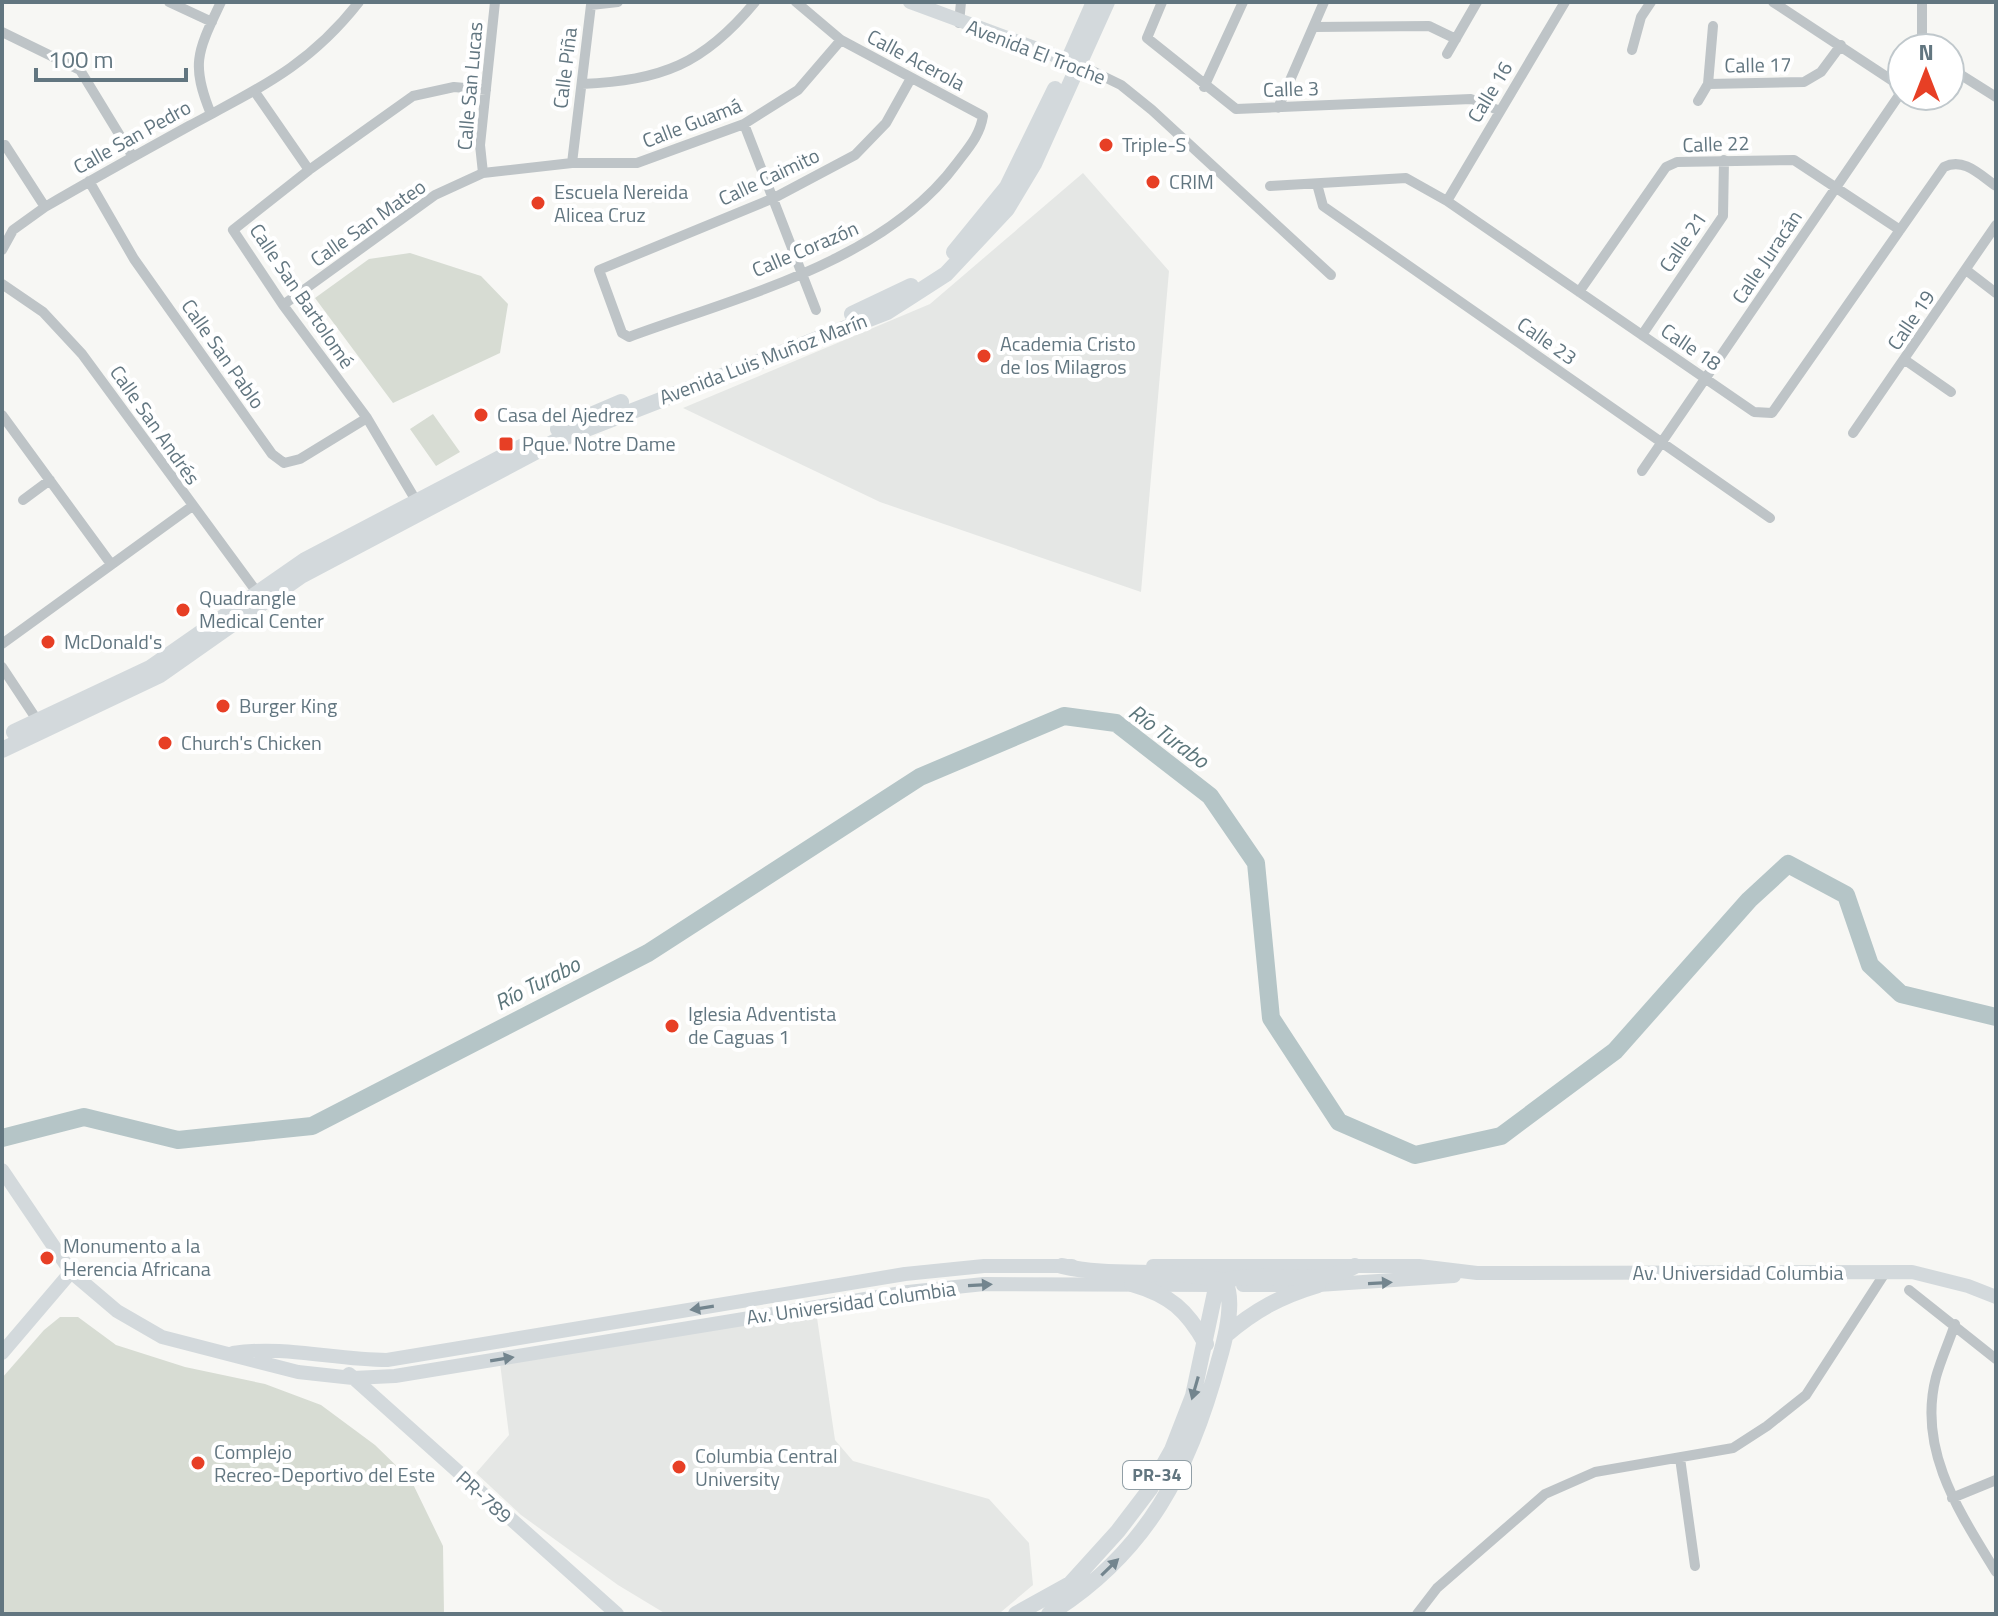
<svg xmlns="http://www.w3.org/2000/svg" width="1998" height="1616" font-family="'Titillium Web',sans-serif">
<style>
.built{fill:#e5e7e5}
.green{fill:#d7dcd3}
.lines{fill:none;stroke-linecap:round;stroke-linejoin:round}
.river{stroke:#b5c5c7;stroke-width:18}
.street{stroke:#bec4c7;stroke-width:10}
.secondary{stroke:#d3d9dc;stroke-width:14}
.primary{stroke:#d3d9dc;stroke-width:16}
.oneway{fill:#73858e}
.poi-dot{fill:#e73f25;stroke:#fff;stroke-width:3}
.labels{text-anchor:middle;stroke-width:8;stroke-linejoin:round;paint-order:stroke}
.shield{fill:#fff;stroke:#919fa6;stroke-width:2}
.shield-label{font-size:18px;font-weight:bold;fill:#627680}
.street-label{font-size:20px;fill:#627680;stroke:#fff}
.poi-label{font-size:20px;fill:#627680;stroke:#fff;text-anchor:start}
.water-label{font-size:22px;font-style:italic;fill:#5c767b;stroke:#fff}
</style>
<rect width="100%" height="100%" fill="#f7f7f4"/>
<path class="built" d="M 1083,173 L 1169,271 L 1141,592 L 880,502 L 683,408 L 930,304 Z
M 816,1311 L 835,1440 L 853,1461 L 989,1499 L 1029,1543 L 1033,1585 L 1001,1612 L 666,1614 L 618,1585 L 521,1515 L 476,1473 L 509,1435 L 500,1363 Z"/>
<path class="green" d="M 410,253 L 481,276 L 508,304 L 500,353 L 393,403 L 315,298 L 369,259 Z
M 433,414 L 460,452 L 436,466 L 410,429 Z
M 60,1317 L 78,1317 L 116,1345 L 185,1367 L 265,1384 L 321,1405 L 375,1445 L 411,1480 L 443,1546 L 444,1614 L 2,1614 L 2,1378 L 44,1330 Z"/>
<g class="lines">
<path class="river" d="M 2,1138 L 84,1117 L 178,1140 L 312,1126 L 648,953 L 920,777 L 1064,716 L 1116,723 L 1210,796 L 1256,863 L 1271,1018 L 1339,1122 L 1415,1155 L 1501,1136 L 1615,1051 L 1749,900 L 1788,864 L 1846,895 L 1870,965 L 1901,994 L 1996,1017"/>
<path class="street" d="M 169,2 L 212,22
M 796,2 L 841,40 L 983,116 C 980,135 969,147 957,163 C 884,262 740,296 629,337 L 622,333 L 599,270 L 774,198 L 855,155 L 886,123 L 910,80
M 1162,2 L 1147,38 L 1236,109 L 1471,99 L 1500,111
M 1773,2 L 1902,87
M 959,23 L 961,2
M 1314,27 L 1429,26 L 1456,39
M 2,32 L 80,70 L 133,157
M 1922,48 L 1922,2
M 1632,50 L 1641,17 L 1651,2
M 1447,54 L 1477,2
M 1078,64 L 1121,85 L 1152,110 L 1331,275
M 1950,68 L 1996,97
M 582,84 C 662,80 703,65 755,2
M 1708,84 L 1804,82 L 1821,72 L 1841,45
M 1204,87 L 1243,2
M 255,92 L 309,170
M 1698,101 L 1708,84 L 1713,26
M 1278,108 L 1324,2
M 211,114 C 190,63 198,51 221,2
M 744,124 L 816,310
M 5,145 L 45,207
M 572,163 L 591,5 L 618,2
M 483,173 L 480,145 L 495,2
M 89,181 L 134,259 L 272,454 L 284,463 L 300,459 L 367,418
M 1317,184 L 1323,206 L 1770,518
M 1270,186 L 1406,178 L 1447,201 L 1754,412 L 1772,413 L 1944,167 C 1964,157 1980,175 1996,186
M 1447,201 L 1565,2
M 2,250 L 13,230 L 45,207 C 93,179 140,153 189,126 C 259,88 308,67 359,2
M 1966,270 L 1996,293
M 2,284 L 43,312 L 82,354 L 259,595
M 1579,292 L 1666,167 L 1677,162 L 1794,160 L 1900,230
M 283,305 L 435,195 L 483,173 L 572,163 L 637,163 L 744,124 L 798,90 L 841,40
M 1642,335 L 1723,216 L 1724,160
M 1905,360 L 1951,392
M 2,415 L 111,564
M 1853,433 L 1996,225
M 1642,471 L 1902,91
M 23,500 L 50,480
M 418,504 L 367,418 L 283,305 L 233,230 L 309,170 L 413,96 L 454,87 L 486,90
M 2,644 L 191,507
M 2,667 L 41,726
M 1909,1290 L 1996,1359
M 1955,1324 C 1949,1342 1941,1359 1936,1377 C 1917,1450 1960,1513 1996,1572
M 1680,1458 L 1695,1566
M 1952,1498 L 1996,1480
M 1417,1614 L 1437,1588 L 1545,1494 L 1595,1472 L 1733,1448 L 1767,1426 L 1806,1395 L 1885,1273"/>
<path class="secondary" d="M 910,2 L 1078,64
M 2,1170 L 71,1272 L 117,1311 L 162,1337 L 298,1372 L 353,1378 L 395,1376 L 908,1292 L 984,1284 L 1218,1285
M 1153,1266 L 1419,1266 L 1477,1273 L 1912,1272 L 1968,1286 L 1996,1297
M 1243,1285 L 1318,1285 L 1454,1276
M 2,1353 L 71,1272
M 233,1353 C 284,1345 335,1360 387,1360 L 905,1274 L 984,1266 L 1072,1266
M 349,1374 L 617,1614"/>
<path class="primary" d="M 1068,61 L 1094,2
M 954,252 L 1007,187 L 1055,89
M 852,314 L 911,286
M 558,429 L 621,402
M 14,732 L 150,668 L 305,560 L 523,446
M 2,750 L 160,675 L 301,576 L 558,440 L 887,312 L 946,274 L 1007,209 L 1034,164 L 1107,2
M 1132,1284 C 1170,1295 1187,1310 1206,1344
M 1226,1335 C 1255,1310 1281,1296 1318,1285
M 1016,1614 L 1070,1584 L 1118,1531 L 1150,1489 L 1172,1450 L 1193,1396 L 1217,1283 C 1260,1267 1316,1290 1355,1266
M 1049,1614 C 1147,1553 1190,1469 1219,1360 C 1225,1340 1235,1301 1225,1282 C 1172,1266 1116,1279 1062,1266"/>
</g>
<defs><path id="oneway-solid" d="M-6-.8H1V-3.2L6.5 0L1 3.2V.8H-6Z" transform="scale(2)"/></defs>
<g class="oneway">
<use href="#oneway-solid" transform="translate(1380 1283) rotate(-3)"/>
<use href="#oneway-solid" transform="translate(980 1285) rotate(-3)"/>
<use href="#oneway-solid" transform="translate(702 1308) rotate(171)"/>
<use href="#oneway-solid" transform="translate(502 1359) rotate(-9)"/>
<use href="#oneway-solid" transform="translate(1195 1388) rotate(106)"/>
<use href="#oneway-solid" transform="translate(1110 1567) rotate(-44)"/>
</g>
<g class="poi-dot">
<circle cx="1106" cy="145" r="8"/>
<circle cx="1153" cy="182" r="8"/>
<circle cx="538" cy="203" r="8"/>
<circle cx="984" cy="356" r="8"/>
<circle cx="481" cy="415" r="8"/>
<rect x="498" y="436" width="16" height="16" rx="4"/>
<circle cx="183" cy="610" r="8"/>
<circle cx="48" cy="642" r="8"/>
<circle cx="223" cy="706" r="8"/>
<circle cx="165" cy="743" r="8"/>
<circle cx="672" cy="1026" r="8"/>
<circle cx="47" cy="1258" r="8"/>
<circle cx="198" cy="1463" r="8"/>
<circle cx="679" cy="1467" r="8"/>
</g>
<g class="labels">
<rect class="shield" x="1123" y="1461" width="68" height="28" rx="6"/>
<g class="shield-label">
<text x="1157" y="1481">PR-34</text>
</g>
<g class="street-label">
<text transform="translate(1036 52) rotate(21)" y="7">Avenida El Troche</text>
<text transform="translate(916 60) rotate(28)" y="7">Calle Acerola</text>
<text transform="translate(1758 65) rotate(-1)" y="7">Calle 17</text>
<text transform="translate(565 68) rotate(-83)" y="7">Calle Piña</text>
<text transform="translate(470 86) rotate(-85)" y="7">Calle San Lucas</text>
<text transform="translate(1291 89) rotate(-2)" y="7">Calle 3</text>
<text transform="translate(1490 92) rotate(-59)" y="7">Calle 16</text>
<text transform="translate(692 123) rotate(-21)" y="7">Calle Guamá</text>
<text transform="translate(132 137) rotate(-29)" y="7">Calle San Pedro</text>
<text transform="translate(1716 144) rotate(-2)" y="7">Calle 22</text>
<text transform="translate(769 177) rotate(-25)" y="7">Calle Caimito</text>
<text transform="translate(368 223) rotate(-35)" y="7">Calle San Mateo</text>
<text transform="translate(1683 242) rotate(-56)" y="7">Calle 21</text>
<text transform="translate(805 249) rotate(-23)" y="7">Calle Corazón</text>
<text transform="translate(1767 257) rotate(-56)" y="7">Calle Juracán</text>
<text transform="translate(302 296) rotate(56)" y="7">Calle San Bartolomé</text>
<text transform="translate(1911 320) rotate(-56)" y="7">Calle 19</text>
<text transform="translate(1547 341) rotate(35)" y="7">Calle 23</text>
<text transform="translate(1691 347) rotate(34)" y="7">Calle 18</text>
<text transform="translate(223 354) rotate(55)" y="7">Calle San Pablo</text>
<text transform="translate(763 359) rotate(-21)" y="7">Avenida Luis Muñoz Marín</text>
<text transform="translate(155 425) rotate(55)" y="7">Calle San Andrés</text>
<text x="1738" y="1280">Av. Universidad Columbia</text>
<text transform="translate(851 1303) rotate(-8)" y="7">Av. Universidad Columbia</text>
<text transform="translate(484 1497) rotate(42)" y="7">PR-789</text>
</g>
<g class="poi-label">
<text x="1122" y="152">Triple-S</text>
<text x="1169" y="189">CRIM</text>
<text x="554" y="199">Escuela Nereida<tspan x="554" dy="23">Alicea Cruz</tspan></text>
<text x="1000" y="351">Academia Cristo<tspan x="1000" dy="23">de los Milagros</tspan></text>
<text x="497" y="422">Casa del Ajedrez</text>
<text x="522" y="451">Pque. Notre Dame</text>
<text x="199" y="605">Quadrangle<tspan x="199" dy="23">Medical Center</tspan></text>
<text x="64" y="649">McDonald's</text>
<text x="239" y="713">Burger King</text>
<text x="181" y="750">Church's Chicken</text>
<text x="688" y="1021">Iglesia Adventista<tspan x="688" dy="23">de Caguas 1</tspan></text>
<text x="63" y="1253">Monumento a la<tspan x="63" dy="23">Herencia Africana</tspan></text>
<text x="214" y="1459">Complejo<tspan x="214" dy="23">Recreo-Deportivo del Este</tspan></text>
<text x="695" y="1463">Columbia Central<tspan x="695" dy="23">University</tspan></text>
</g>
<g class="water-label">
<text transform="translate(1169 736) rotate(36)" y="8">Río Turabo</text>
<text transform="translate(537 983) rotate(-27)" y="8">Río Turabo</text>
</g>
</g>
<rect width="1998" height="1616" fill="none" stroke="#627680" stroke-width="8"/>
<g transform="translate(1926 72)"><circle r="38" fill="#ffffff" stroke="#c0c8cc" stroke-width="2"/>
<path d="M0-6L14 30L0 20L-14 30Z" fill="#e73f25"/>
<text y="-12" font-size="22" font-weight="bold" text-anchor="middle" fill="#627680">N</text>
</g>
<path d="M36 68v12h150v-12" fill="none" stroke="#627680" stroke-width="4"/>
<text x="48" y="68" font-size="24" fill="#627680" stroke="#ffffff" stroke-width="6" paint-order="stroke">100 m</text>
</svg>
